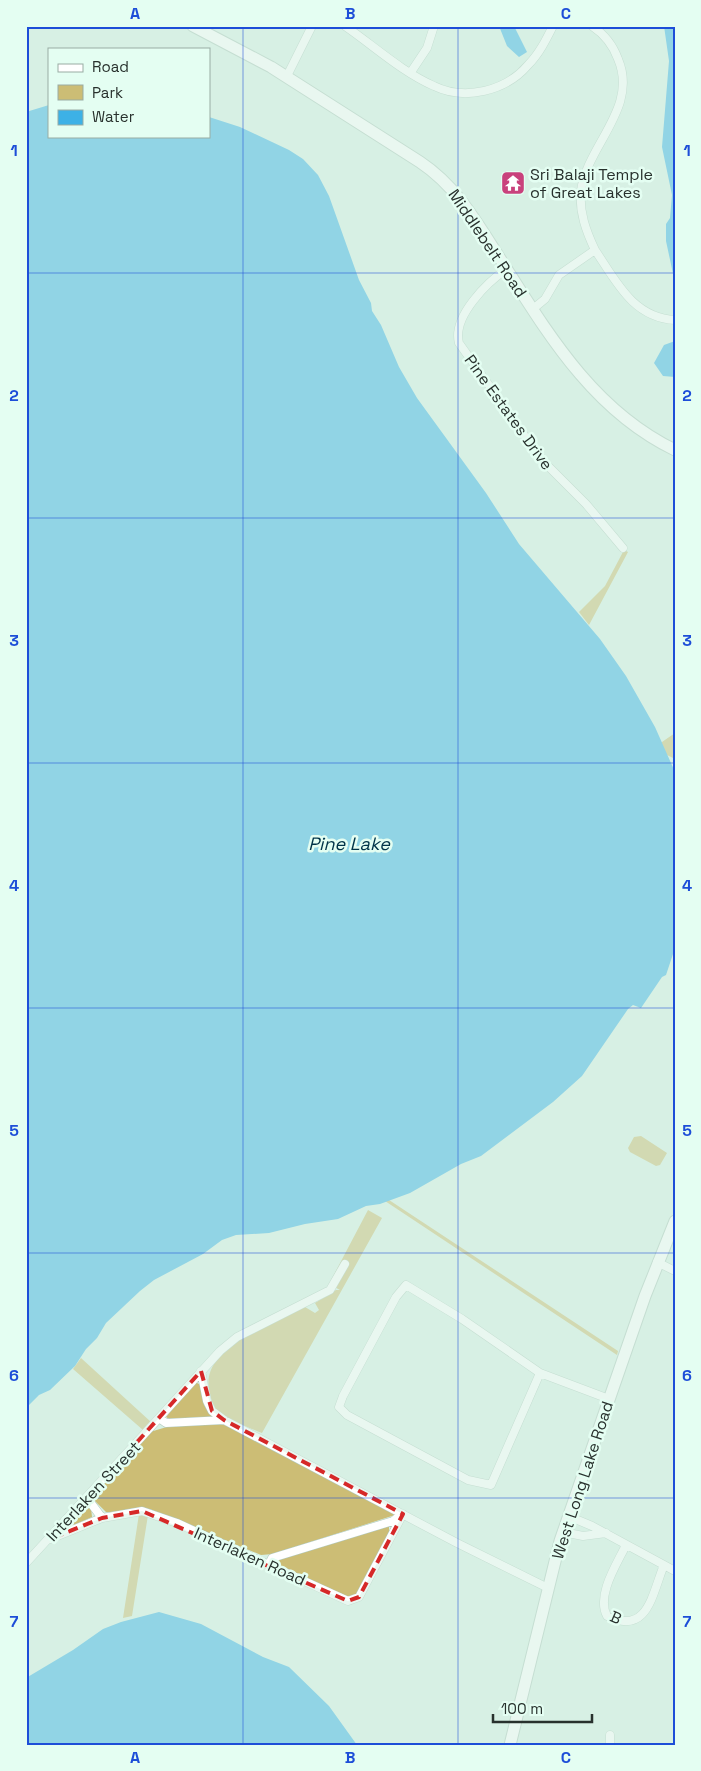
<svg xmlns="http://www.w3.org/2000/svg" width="701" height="1771" font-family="'Space Grotesk',sans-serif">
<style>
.green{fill:#ccbd75}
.water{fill:#3db1e6}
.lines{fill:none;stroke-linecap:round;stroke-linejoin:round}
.street-casing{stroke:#b0c8bd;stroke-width:9}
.secondary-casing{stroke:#b0c8bd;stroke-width:13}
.street{stroke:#fff;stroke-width:8}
.secondary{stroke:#fff;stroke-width:11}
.marked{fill:none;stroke:#d62828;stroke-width:4;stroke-dasharray:10 6;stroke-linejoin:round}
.grid{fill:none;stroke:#1d4ed8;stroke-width:1;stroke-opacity:0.55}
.labels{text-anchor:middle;stroke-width:5;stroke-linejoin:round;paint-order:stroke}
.poi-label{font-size:16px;fill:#28312d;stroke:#e4fef2;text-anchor:start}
.street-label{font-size:16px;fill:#28312d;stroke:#e4fef2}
.water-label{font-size:18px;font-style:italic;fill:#003348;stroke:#e4fef2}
.neatline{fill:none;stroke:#1d4ed8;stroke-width:2}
.grid-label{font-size:16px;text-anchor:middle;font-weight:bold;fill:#1d4ed8}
</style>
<rect width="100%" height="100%" fill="#d7f0e4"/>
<path class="green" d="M 624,550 L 628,552 L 589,625 L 579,612 L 605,586 Z
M 675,733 L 675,759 L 657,750 L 662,742 Z
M 641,1136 L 667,1153 L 660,1165 L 656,1166 L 630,1152 L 628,1148 L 634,1137 Z
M 386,1198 L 618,1351 L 617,1355 L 382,1199 Z
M 368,1210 L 382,1218 L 262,1433 C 248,1427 232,1422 220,1413 C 212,1407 211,1398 209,1389 C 201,1347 275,1322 305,1307 L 315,1313 L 319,1310 L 315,1303 L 336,1290 L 340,1290 L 329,1284 Z
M 81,1358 L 151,1422 L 143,1430 L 73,1369 Z
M 195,1382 L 201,1385 L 204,1405 L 212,1417 L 171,1420 L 166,1417 Z
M 221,1424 L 234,1428 L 395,1515 L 273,1554 L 261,1555 L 150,1509 C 133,1506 122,1512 106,1512 L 95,1501 L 94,1494 L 150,1432 L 170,1426 Z
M 84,1506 L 91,1508 L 92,1517 L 65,1529 Z
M 139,1514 L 148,1515 L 132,1616 L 123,1618 Z
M 384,1526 L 389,1527 L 389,1532 L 360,1591 L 351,1598 L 278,1565 L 277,1563 L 280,1559 Z"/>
<path class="water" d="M 499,26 L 514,26 L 527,52 L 519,57 L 507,46 Z
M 664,26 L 675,26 L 675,283 L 666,241 L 666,224 L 670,218 L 672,195 L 662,147 L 669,61 Z
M 49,105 L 49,136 L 209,136 L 209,117 L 240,127 L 289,150 L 303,159 L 318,175 L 329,196 L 359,280 L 371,303 L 372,311 L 381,325 L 399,367 L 417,398 L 486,493 L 519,544 L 600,639 L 626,676 L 655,727 L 675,772 L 675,948 L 666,975 L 662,977 L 641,1008 L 633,1005 L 628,1009 L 582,1076 L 553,1102 L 481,1156 L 461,1164 L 410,1193 L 380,1204 L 366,1206 L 338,1219 L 305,1224 L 269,1233 L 236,1235 L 222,1240 L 203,1254 L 154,1280 L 140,1291 L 106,1323 L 97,1338 L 86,1349 L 75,1366 L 50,1390 L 39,1395 L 26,1408 L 26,112 Z
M 675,341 L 675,377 L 663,376 L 654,363 L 664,345 Z
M 159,1612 L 201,1624 L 263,1657 L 289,1667 L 329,1706 L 357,1745 L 26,1745 L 26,1678 L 73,1650 L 103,1629 L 121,1622 Z"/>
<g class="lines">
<defs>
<path id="street" d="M 345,26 C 374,46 402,72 434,86 C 465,101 506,91 528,65 C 539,54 546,40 553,26
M 411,72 L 427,48 L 434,26
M 287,76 L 312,26
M 595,250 C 616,281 633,318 675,320
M 507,269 C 487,282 452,317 459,343 L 541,459 L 586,504 L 623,548
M 533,309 L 545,299 L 559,275 L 595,250 C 586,231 579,212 581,191 C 587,145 639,108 618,59 C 613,45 604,34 592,26
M 657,1262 L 675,1271
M 201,1371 L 207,1401 L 212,1411 L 224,1420 L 457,1543 L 548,1588
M 540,1373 L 491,1485 L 468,1480 L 347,1415 L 339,1407 L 343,1396 L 396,1297 L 406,1285 L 462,1319 L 540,1373 L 609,1399
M 159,1418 L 220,1351 L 237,1337 L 330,1290 L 345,1264
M 87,1498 L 102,1518
M 568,1516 L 592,1526 L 675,1571
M 563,1532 L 583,1536 L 606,1533
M 50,1539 L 102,1518 L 142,1511 L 177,1523 L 348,1601 L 359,1597 L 403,1514
M 626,1545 C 617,1564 596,1595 607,1616 C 648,1636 652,1594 664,1565
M 26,1563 L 159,1418 L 166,1423 L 224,1420
M 269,1564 L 272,1558 L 393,1521 L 401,1515
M 610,1745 L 610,1735"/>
<path id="secondary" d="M 193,26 L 271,67 L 420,162 C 456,186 476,221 499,257 C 547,332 592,410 675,450
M 510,1745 L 560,1541 L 645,1296 L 675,1221"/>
</defs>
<use href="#street" class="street-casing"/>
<use href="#secondary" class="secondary-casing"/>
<use href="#street" class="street"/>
<use href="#secondary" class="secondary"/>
</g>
<path d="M0 0H701V1771H0ZM 201,1371 L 212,1411 L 224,1420 L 403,1514 L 359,1597 L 348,1601 L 142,1511 L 102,1518 L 50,1539 Z" fill="#d7f0e4" fill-opacity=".55" fill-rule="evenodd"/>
<path class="marked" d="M 201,1371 L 212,1411 L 224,1420 L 403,1514 L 359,1597 L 348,1601 L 142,1511 L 102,1518 L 50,1539 Z"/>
<path class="grid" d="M 243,26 L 243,1745M 458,26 L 458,1745M 26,273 L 675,273M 26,518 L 675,518M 26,763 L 675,763M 26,1008 L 675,1008M 26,1253 L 675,1253M 26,1498 L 675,1498"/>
<defs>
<symbol id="temple-square" viewBox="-11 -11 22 22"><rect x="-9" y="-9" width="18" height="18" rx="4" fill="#c9417c" stroke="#e4fef2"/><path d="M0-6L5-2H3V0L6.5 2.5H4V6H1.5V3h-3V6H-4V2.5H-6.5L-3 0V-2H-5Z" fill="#fff"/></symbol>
</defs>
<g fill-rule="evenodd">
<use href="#temple-square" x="499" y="169" width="28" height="28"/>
</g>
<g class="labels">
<g class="poi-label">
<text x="530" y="180">Sri Balaji Temple<tspan x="530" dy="18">of Great Lakes</tspan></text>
</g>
<g class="street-label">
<text transform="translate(488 243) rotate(56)" y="6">Middlebelt Road</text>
<text transform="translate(509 412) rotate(54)" y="6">Pine Estates Drive</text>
<text transform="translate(582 1480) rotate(-72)" y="6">West Long Lake Road</text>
<text transform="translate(93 1491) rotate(-47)" y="6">Interlaken Street</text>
<text transform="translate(250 1556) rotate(24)" y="6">Interlaken Road</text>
<text transform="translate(616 1617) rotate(23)" y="6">B</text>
</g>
<g class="water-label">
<text x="349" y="850">Pine Lake</text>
</g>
</g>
<rect width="701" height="1771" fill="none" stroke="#e4fef2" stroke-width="55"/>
<rect x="48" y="48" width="162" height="90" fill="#e4fef2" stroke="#99aca3"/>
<rect x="58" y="64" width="25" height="8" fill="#ffffff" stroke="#99aca3"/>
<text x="92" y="72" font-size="15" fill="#28312d">Road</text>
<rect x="58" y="85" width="25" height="15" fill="#ccbd75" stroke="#99aca3"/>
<text x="92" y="98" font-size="15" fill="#28312d">Park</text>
<rect x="58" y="110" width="25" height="15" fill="#3db1e6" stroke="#99aca3"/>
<text x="92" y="122" font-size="15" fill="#28312d">Water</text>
<path d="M493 1714v8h99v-8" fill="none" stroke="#28312d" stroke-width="2.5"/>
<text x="501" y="1714" font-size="15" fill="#28312d" stroke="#e4fef2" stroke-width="4" paint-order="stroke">100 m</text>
<rect x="28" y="28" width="646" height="1716" class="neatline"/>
<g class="grid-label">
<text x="135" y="19">A</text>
<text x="350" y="19">B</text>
<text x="566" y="19">C</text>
<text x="14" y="156">1</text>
<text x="687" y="156">1</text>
<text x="14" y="401">2</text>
<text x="687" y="401">2</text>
<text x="14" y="646">3</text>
<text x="687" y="646">3</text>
<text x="14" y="891">4</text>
<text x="687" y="891">4</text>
<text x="14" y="1136">5</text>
<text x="687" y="1136">5</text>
<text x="14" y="1381">6</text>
<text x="687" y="1381">6</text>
<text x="14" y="1627">7</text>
<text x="687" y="1627">7</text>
<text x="135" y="1763">A</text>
<text x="350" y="1763">B</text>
<text x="566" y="1763">C</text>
</g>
</svg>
